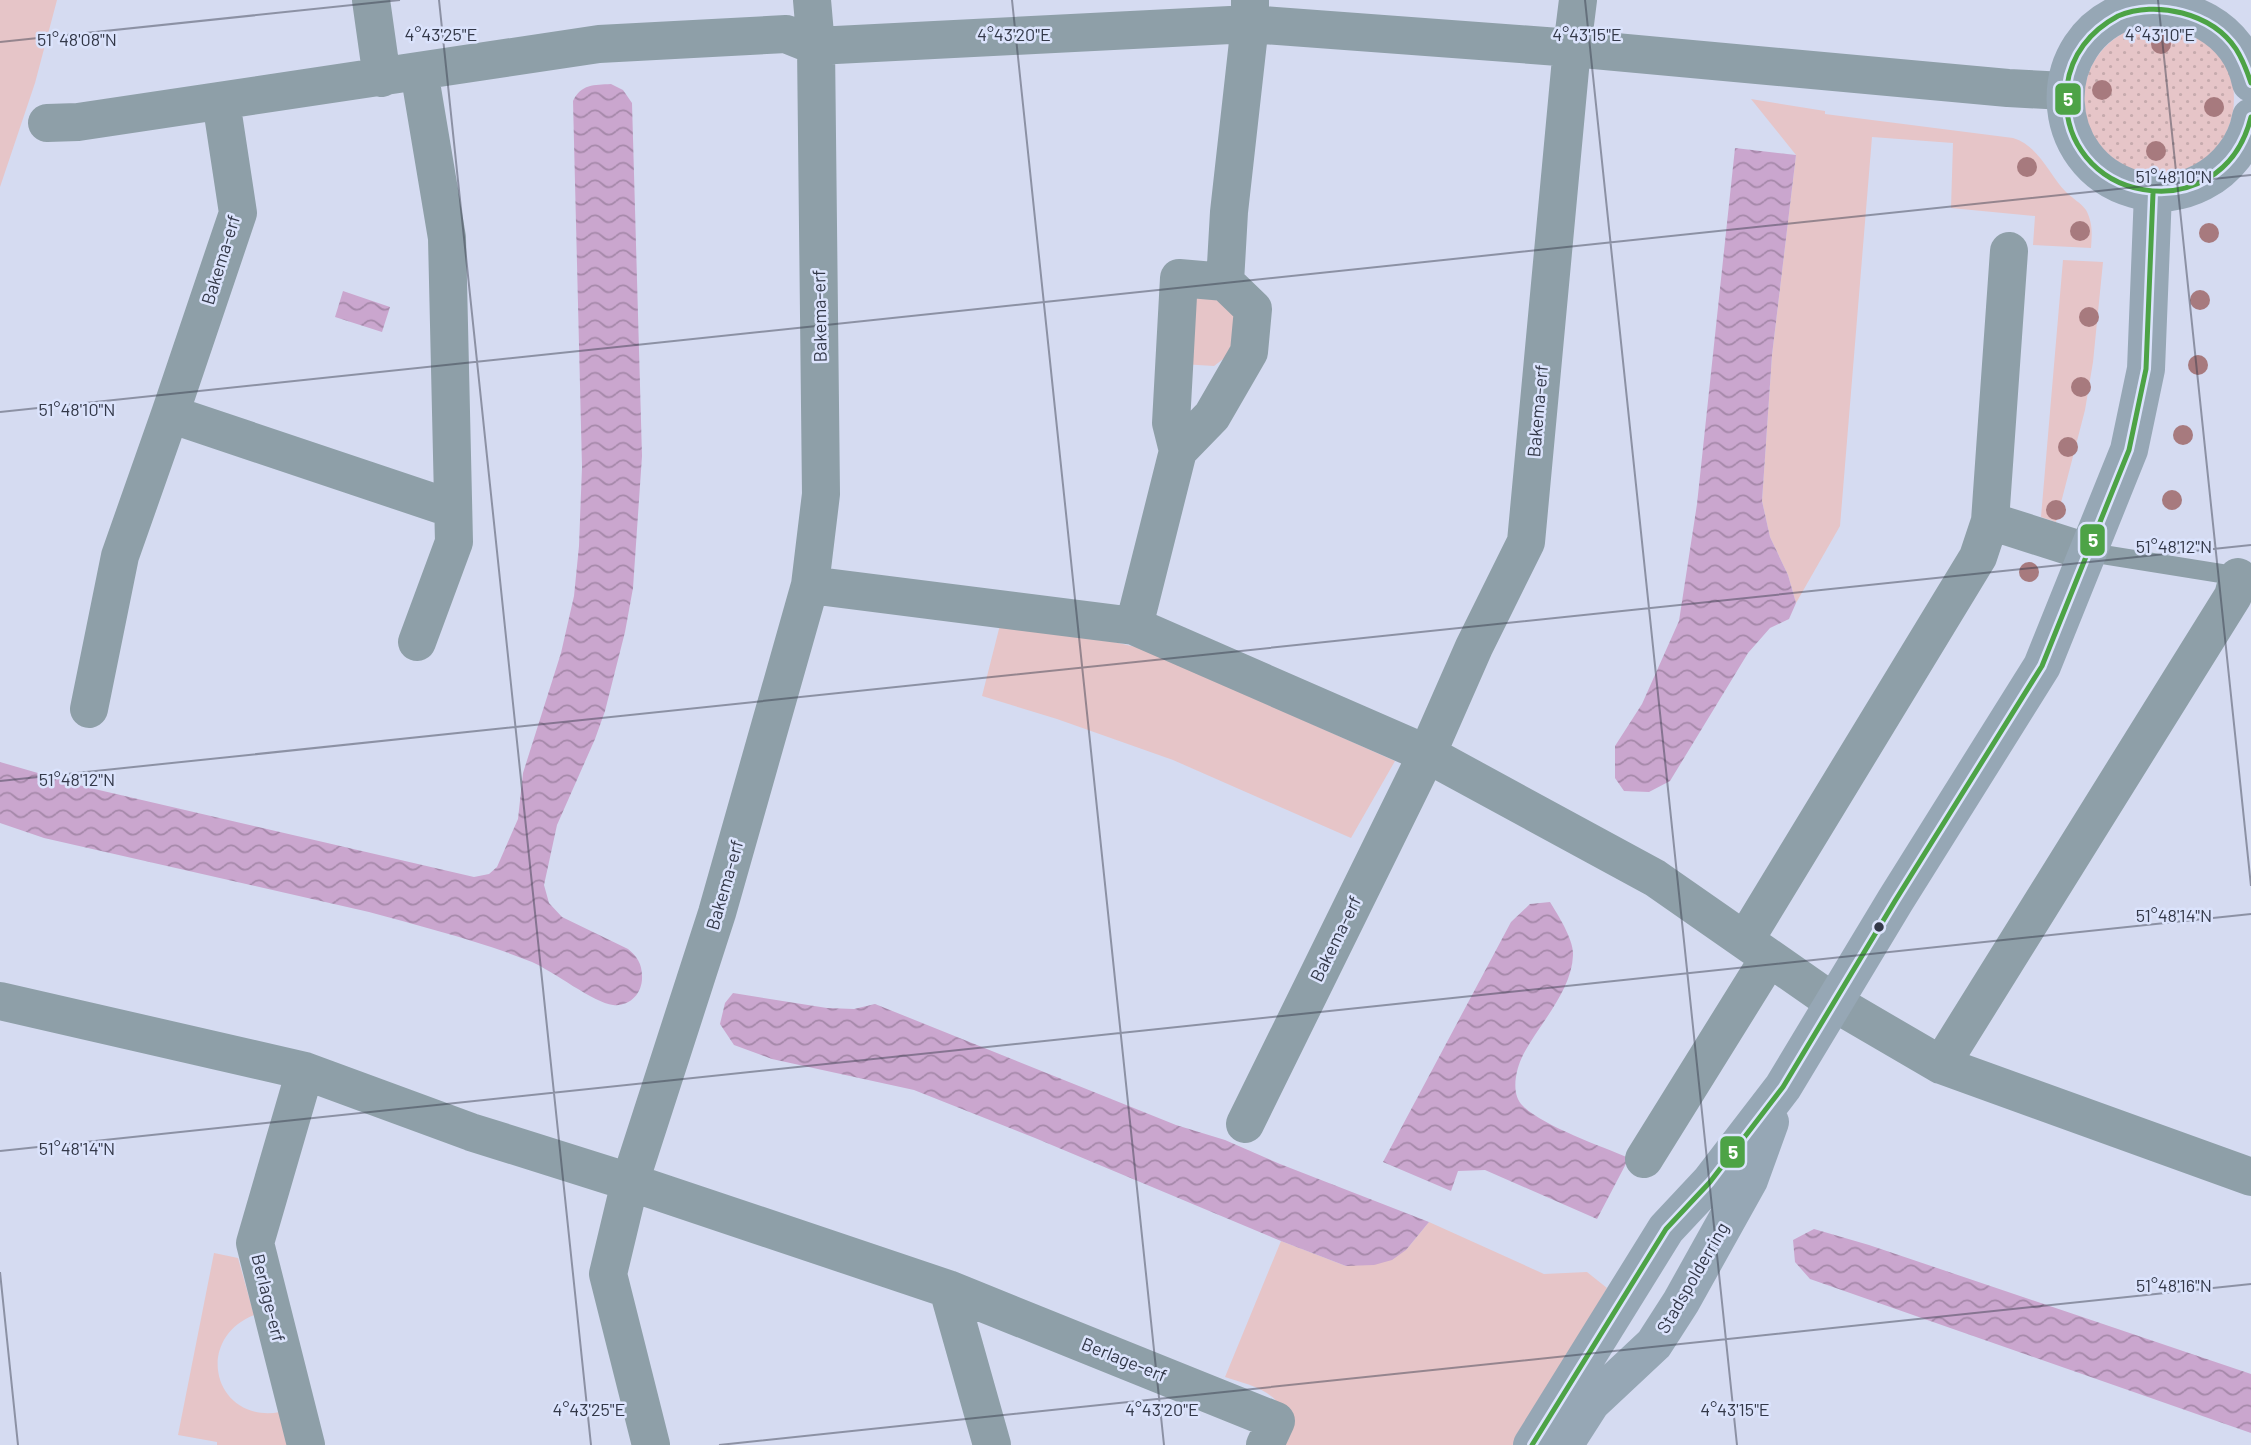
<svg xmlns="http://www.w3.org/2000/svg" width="2251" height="1445" font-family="Barlow,sans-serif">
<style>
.grass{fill:#e6c5c8}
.garden{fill:url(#garden-dots)}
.water{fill:url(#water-waves)}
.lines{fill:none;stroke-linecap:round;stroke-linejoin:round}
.lane{stroke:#8e9fa8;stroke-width:19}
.street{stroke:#8e9fa8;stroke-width:38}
.secondary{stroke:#96a7b5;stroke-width:38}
.bus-1-casing{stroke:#dbe3fc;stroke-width:10}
.bus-1{stroke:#4da346;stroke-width:5}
.tree{fill:#a77a7e}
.ticks{fill:none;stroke:#333848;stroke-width:2;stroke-opacity:0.45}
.bus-dot{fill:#333848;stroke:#dbe3fc;stroke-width:2.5}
.labels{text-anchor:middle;stroke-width:5;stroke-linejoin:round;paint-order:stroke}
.street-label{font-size:18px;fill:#333848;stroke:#dbe3fc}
.ticks-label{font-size:18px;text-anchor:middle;fill:#333848;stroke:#dbe3fc;stroke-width:5;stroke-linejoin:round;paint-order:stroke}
.line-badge{stroke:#dbe3fc;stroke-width:2.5}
.badge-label{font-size:19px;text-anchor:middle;font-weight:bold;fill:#fff}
</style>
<defs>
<pattern id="garden-dots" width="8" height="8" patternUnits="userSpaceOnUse" patternTransform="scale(1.75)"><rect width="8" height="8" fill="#e6c5c8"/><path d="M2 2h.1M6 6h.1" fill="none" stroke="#c6aaad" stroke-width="1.8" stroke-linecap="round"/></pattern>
<pattern id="water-waves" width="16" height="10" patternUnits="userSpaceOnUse" patternTransform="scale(1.75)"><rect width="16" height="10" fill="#caa6ce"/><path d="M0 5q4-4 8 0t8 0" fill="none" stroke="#a588a9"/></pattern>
</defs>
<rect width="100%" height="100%" fill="#d5dbf1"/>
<path class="grass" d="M 0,0 L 57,0 L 35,83 L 0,187 Z
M 1751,99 L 1825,111 L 1825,114 L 2013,138 C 2039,146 2048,173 2066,192 C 2072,198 2081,203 2086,210 C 2093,223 2092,234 2091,248 L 2033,245 L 2035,216 L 1951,208 L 1953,143 L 1872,137 L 1840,526 L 1796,603 L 1788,575 L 1770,537 L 1762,501 L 1772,355 L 1796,155 Z
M 2063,260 L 2103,262 L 2093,362 L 2085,410 L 2056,522 L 2041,517 Z
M 1187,289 L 1220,292 L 1245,316 L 1243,344 L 1214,366 L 1181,364 Z
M 1000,625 L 1075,633 L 1140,648 L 1395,761 L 1351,838 L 1173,760 L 1057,719 L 982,696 Z
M 1429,1222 L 1544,1274 L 1587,1272 L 1607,1288 L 1516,1445 L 1282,1445 C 1282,1435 1285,1420 1282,1411 C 1276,1390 1243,1383 1225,1377 L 1281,1241 L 1346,1266 L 1406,1250 Z
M 214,1253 L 238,1258 L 254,1315 C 192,1340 215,1424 280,1412 L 289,1445 L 217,1445 L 217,1442 L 178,1435 Z"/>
<path class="garden" d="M2084 99a75 75 0 1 1 150 0a75 75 0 1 1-150 0Z"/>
<path class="water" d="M 611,84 L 623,90 L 632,103 L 642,456 L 633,588 L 625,632 L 605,711 L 595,739 L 557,825 L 544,885 L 549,903 L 562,917 L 628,949 C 637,956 642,964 642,976 C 643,993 630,1007 613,1005 C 594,1003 553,971 532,962 C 480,941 423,927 369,912 L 44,838 L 0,823 L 0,762 L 86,787 L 474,877 L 489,874 L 497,867 L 518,819 L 523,773 L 561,653 L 574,596 L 579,546 L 582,467 L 573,101 C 581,84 594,85 611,84 Z
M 1735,148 L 1796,155 L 1772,355 L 1762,501 L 1770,537 L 1788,575 L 1796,603 L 1789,619 L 1770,628 L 1748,653 L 1670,781 L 1649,792 L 1624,791 L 1615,778 L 1615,746 L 1642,704 L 1679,621 L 1697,504 Z
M 343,291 L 390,307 L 382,332 L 335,317 Z
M 1550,902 C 1558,915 1574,940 1573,955 C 1572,991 1539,1024 1523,1055 C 1516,1069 1510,1094 1523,1106 C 1543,1126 1601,1146 1629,1158 L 1597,1219 L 1485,1170 L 1458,1171 L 1451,1191 L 1383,1162 L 1511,922 L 1530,904 Z
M 733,993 L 827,1008 L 854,1009 L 875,1004 L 1176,1125 L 1225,1140 L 1280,1164 L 1429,1222 L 1406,1250 L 1392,1260 L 1374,1265 L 1346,1266 L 1281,1241 L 1035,1138 L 914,1090 L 772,1059 L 734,1045 L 720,1024 L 725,1003 Z
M 1814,1229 L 1869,1245 L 2251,1374 L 2251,1433 L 1810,1279 L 1795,1262 L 1793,1240 Z"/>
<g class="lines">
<path class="lane" d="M 2087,552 L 2243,577"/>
<path class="street" d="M 371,0 L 382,78
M 221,101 L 238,213 L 170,414 L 453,509
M 47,123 L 78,122 L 599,44 L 786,34 L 816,46 L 1250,24 L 1572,48 L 2008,88 L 2065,91
M 1178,451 L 1171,423 L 1179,278 L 1225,282
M 1990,521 L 2087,552
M 810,585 L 1134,626 L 1427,754 L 1655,878 L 1833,1002 L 1941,1065 L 2251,1177
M 1134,626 L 1178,451 L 1212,416 L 1249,352 L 1253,309 L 1225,282 L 1229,212 L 1250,24 L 1250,0
M 417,642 L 454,542 L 447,238 L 419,71
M 89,709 L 120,556 L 170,414
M 1745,940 L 1978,557 L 1990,521 L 2009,251
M 0,1001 L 305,1071 L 471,1132 L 630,1182 L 948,1289 L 1276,1421 L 1265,1445
M 1941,1065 L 2233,596 L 2238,577
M 305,1071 L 255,1243 L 306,1445
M 1245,1124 L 1427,754 L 1474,647 L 1526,542 L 1572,48 L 1578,0
M 1644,1159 L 1769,958
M 948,1289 L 992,1445
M 651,1445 L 608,1274 L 630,1182 L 717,913 L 810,585 L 821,494 L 816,46 L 812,0"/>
<path class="secondary" d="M 2251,83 C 2240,28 2184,0 2130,10 C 2041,39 2046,164 2134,189 C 2157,196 2181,193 2202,182 C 2227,169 2246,145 2251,117
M 1532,1445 L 1666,1229 L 1710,1182 L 1783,1087 L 1895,901 L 2042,666 L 2129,450 L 2146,369 L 2153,193
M 1564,1445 L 1591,1403 L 1654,1344 L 1681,1302 L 1749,1180 L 1770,1122"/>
<defs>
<path id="bus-1" d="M 2251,83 C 2247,71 2243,60 2236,49 C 2212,13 2156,0 2118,16 C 2090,31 2071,55 2067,86 C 2054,204 2222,234 2251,117
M 1532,1445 L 1666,1229 L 1710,1182 L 1783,1087 L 1895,901 L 2042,666 L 2129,450 L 2146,369 L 2153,193"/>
</defs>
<use href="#bus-1" class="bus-1-casing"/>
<use href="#bus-1" class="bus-1"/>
</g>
<g class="tree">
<circle cx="2161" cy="44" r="10"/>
<circle cx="2102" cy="90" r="10"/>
<circle cx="2214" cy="107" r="10"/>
<circle cx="2156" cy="151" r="10"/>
<circle cx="2027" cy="167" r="10"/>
<circle cx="2080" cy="231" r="10"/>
<circle cx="2209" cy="233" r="10"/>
<circle cx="2200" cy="300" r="10"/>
<circle cx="2089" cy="317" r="10"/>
<circle cx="2198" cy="365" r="10"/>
<circle cx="2081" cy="387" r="10"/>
<circle cx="2183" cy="435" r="10"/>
<circle cx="2068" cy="447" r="10"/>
<circle cx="2172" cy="500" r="10"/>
<circle cx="2056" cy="510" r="10"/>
<circle cx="2029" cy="572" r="10"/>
</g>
<path class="ticks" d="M 439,0 L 591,1445M 1012,0 L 1164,1445M 1585,0 L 1737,1445M 2158,0 L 2251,886M 0,42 L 400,0M 0,412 L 2251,175M 0,781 L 2251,545M 0,1151 L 2251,914M 0,1272 L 18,1445M 719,1445 L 2251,1284"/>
<circle class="bus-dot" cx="1879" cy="927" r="6"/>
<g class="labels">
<g class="street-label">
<text transform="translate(221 260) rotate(-73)" y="6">Bakema-erf</text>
<text transform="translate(820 316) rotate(-91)" y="6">Bakema-erf</text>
<text transform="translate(1538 411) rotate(-85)" y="6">Bakema-erf</text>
<text transform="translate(725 885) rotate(-74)" y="6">Bakema-erf</text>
<text transform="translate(1336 939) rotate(-64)" y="6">Bakema-erf</text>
<text transform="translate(1693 1278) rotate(-60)" y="6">Stadspolderring</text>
<text transform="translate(268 1298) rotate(76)" y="6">Berlage-erf</text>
<text transform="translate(1124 1360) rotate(22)" y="6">Berlage-erf</text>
</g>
</g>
<g class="ticks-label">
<text x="441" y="41">4°43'25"E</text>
<text x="1014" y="41">4°43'20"E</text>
<text x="1587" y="41">4°43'15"E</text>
<text x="2160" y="41">4°43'10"E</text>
<text x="77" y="46">51°48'08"N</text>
<text x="2174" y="183">51°48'10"N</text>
<text x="77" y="416">51°48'10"N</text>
<text x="2174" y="553">51°48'12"N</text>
<text x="77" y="786">51°48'12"N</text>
<text x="2174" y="922">51°48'14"N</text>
<text x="77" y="1155">51°48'14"N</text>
<text x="2174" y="1292">51°48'16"N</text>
<text x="589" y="1416">4°43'25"E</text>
<text x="1162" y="1416">4°43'20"E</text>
<text x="1735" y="1416">4°43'15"E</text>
</g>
<g class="line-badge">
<rect x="2054" y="82" width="28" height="34" rx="7" fill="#4da346"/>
<rect x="2079" y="523" width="27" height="34" rx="7" fill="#4da346"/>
<rect x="1719" y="1135" width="27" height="34" rx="7" fill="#4da346"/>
</g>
<g class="badge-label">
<text x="2068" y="106">5</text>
<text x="2093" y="547">5</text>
<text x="1733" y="1159">5</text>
</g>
</svg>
